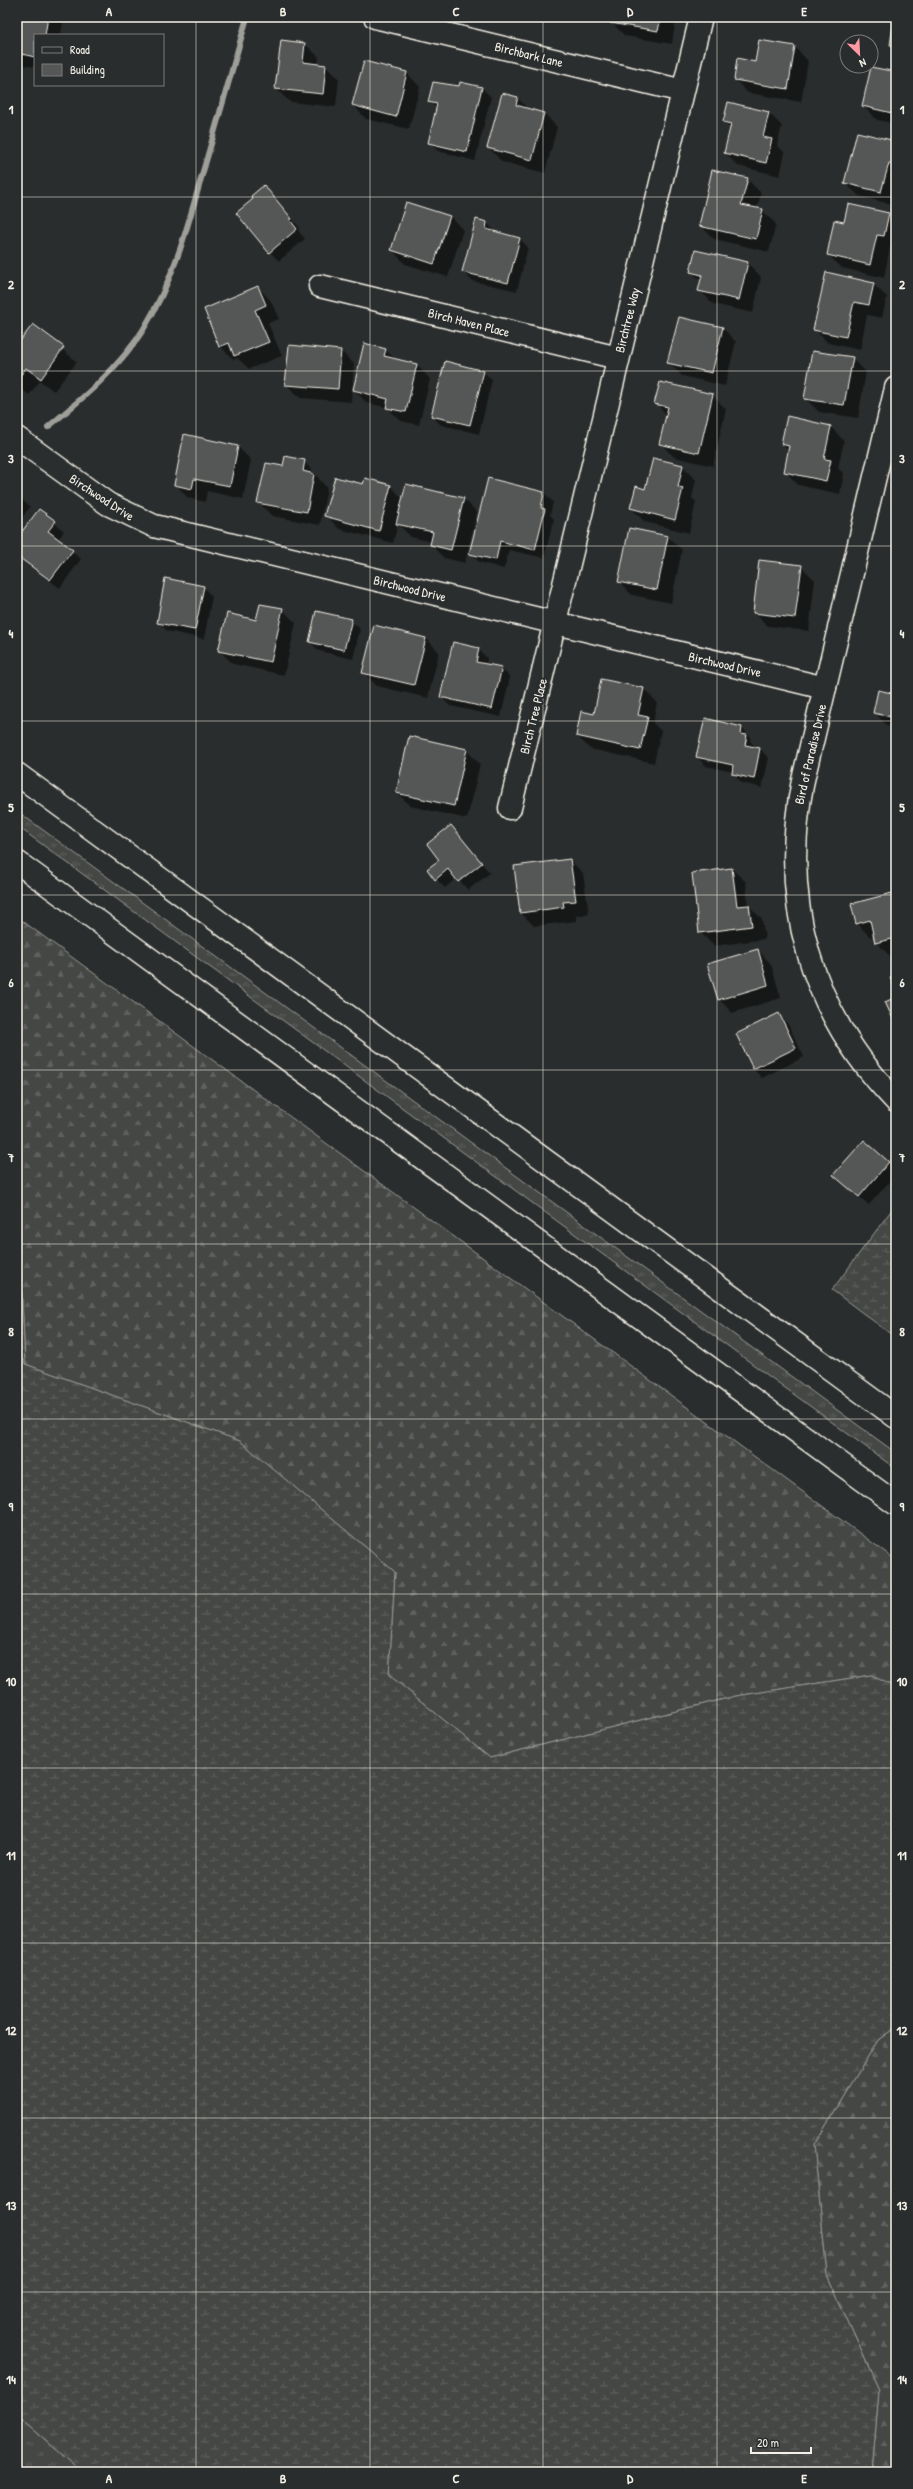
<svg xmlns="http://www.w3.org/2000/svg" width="913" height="2489" font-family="'Patrick Hand',sans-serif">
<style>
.grass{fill:url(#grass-tufts);stroke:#9c9c96}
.forest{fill:url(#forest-firs);stroke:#9c9c96}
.wetland{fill:url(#wetland-marsh);stroke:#9c9c96}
.shadow{fill:#0007}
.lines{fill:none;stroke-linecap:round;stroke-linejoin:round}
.stream{stroke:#9f9f9a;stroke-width:6}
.building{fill:#555756;stroke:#f4f1e8}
.street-casing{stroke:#f4f1e8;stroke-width:25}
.secondary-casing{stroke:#f4f1e8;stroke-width:25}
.highway-casing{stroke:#f4f1e8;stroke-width:25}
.street{stroke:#2a2d2e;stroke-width:22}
.secondary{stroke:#2a2d2e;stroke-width:22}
.highway{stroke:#2a2d2e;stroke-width:22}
.grid{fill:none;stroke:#f4f1e8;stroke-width:1;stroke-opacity:0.55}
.labels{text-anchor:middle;stroke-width:4;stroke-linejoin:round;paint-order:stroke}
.street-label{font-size:13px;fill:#f4f1e8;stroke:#2a2d2e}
.neatline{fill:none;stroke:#f4f1e8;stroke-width:1.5}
.grid-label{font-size:13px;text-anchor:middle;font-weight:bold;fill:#f4f1e8}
</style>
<defs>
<pattern id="grass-tufts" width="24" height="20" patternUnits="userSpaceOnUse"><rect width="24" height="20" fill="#444645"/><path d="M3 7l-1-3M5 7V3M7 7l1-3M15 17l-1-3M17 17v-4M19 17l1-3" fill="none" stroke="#606160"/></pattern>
<pattern id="forest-firs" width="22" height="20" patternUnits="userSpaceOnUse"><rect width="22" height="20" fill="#444645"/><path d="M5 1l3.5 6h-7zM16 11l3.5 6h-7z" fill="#606160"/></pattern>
<pattern id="wetland-marsh" width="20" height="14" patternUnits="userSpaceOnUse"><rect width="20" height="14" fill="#444645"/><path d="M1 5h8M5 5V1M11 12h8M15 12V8" fill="none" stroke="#606160"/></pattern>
</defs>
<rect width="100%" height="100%" fill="#2a2d2e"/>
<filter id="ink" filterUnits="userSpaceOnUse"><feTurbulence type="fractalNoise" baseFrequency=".025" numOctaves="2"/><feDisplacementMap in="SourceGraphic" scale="8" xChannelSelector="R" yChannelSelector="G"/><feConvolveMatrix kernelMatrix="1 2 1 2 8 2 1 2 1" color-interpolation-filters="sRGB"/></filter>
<g filter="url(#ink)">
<path class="grass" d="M 17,811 L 896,1453 L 896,1469 L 17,826 Z
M 17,2415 L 82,2472 L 17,2472 Z"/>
<path class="forest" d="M 17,917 L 896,1560 L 896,1688 L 871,1675 L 736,1696 L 490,1758 L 389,1675 L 395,1572 L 240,1441 L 25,1364 L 17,1195 Z
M 896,2027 L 896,2472 L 872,2472 L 879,2390 L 827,2275 L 814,2145 L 878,2040 Z"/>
<path class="wetland" d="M 17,1195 L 25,1364 L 240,1441 L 395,1572 L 389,1675 L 490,1758 L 736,1696 L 871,1675 L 896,1688 L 896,2027 L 878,2040 L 814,2145 L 827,2275 L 879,2390 L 872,2472 L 82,2472 L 17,2415 Z
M 896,1204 L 896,1338 L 832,1290 Z"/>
<path class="shadow" d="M 17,17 L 64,17 L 61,35 L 35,35 L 35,67 L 17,64 Z
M 612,17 L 676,17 L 672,44 L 625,36 L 611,22 Z
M 282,41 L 305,44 L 319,57 L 318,65 L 326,66 L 339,79 L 336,107 L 290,102 L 276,89 Z
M 795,47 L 808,61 L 801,102 L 748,93 L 735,80 L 756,63 Z
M 364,62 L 407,73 L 420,87 L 409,129 L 366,119 L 353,105 Z
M 896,73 L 896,124 L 877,120 L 863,106 Z
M 461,83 L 482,88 L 491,97 L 475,161 L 438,151 L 429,142 L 437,109 L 429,101 L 460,88 Z
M 518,98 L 529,110 L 544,113 L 557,127 L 545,173 L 502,162 L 489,148 Z
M 768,112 L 782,126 L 777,145 L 785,153 L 780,176 L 738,166 L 725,153 L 731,129 L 724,122 Z
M 896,142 L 894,205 L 859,196 L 845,183 Z
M 747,179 L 761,193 L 757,209 L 762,210 L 776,224 L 769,252 L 714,239 L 700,225 Z
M 264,186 L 300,228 L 298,230 L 305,239 L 279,261 L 270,252 L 254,199 Z
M 849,205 L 889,214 L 896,221 L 896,249 L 890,247 L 884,278 L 842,268 L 828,255 L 845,224 Z
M 450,216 L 463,230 L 448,277 L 405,264 L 392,250 Z
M 487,223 L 496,232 L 519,238 L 528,247 L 517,291 L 472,281 L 464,272 Z
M 696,251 L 748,263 L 761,277 L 753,313 L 713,304 L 700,290 L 702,282 L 691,272 Z
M 873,284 L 887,297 L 882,318 L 867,315 L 860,350 L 828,343 L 814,329 Z
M 258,287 L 271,301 L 279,319 L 268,323 L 282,356 L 249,369 L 237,358 L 234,360 L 220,346 Z
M 34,325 L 77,362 L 54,391 L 40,381 L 29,395 L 17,386 L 17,347 Z
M 723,328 L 736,342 L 725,386 L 682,376 L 668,362 Z
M 386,350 L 396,360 L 417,365 L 430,379 L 419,425 L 401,421 L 388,408 L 367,403 L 354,390 Z
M 341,351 L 354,364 L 351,402 L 300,398 L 286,384 Z
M 852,358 L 866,372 L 858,418 L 819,412 L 805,398 Z
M 483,371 L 492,380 L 479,434 L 441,425 L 432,416 Z
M 712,395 L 726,409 L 713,466 L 674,457 L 660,443 L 667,415 L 656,404 Z
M 831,427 L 844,441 L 838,468 L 844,474 L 840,494 L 798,485 L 785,471 L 789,451 L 782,444 Z
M 185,436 L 238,447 L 251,460 L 243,499 L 207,491 L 205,502 L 188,498 L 175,484 Z
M 304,461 L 327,488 L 320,525 L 272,516 L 258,502 L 283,467 Z
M 683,466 L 696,480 L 692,498 L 696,502 L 689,533 L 645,522 L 631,508 Z
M 366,479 L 391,486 L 403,499 L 463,498 L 477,512 L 465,563 L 444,558 L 431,545 L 431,542 L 411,537 L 398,524 L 393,543 L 339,529 L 326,515 L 364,485 Z
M 489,479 L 544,493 L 553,502 L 550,515 L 554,519 L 544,558 L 509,550 L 504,569 L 479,562 L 470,553 Z
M 17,495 L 30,507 L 17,524 Z
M 39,510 L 64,531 L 58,540 L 81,559 L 60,588 L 17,556 L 17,540 Z
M 630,529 L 668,537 L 682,550 L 671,603 L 632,595 L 619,582 Z
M 801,566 L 815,580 L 809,631 L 768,626 L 754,613 Z
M 203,587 L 212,596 L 204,639 L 167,631 L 158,622 Z
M 282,609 L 296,623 L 284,675 L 233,664 L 219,650 L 257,621 Z
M 351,620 L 360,629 L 353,659 L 319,651 L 310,642 Z
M 426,638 L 439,652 L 428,698 L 377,686 L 363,672 Z
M 478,649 L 487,658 L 486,665 L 501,668 L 510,677 L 501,717 L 450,706 L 441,697 Z
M 644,689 L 657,702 L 653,723 L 661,731 L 654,763 L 590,749 L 577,736 Z
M 896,695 L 896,728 L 887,726 L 874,712 Z
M 742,728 L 751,737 L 750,740 L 755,748 L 760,749 L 769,758 L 762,788 L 742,783 L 733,774 L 733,772 L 706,766 L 697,757 Z
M 466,750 L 480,764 L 467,819 L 410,806 L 397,793 Z
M 451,826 L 490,873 L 468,890 L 457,878 L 445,888 L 436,879 Z
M 570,860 L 583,873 L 589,914 L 576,916 L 577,921 L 534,926 L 521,913 Z
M 732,869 L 746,882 L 748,905 L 762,919 L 765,939 L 714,946 L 700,932 Z
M 896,893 L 896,954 L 890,956 L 876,942 L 875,936 L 870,937 L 857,923 Z
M 758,950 L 771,964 L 781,998 L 732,1013 L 719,999 Z
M 779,1015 L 788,1024 L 804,1057 L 762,1078 L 753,1069 Z
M 864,1141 L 896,1170 L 896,1174 L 869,1205 L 844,1184 Z"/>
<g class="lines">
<path class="stream" d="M 48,427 C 83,398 119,368 143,330 C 173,282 187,229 202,175 C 217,124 231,73 246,21"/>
</g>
<path class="building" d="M 17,17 L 48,17 L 45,35 L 35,35 L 35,57 L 17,53 Z
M 611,17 L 661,17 L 658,31 L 610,23 Z
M 894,17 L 896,17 L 896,46 L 890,45 Z
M 281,40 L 305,43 L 303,62 L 326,65 L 323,94 L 275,89 Z
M 759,40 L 795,46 L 788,89 L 734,80 L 737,58 L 755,62 Z
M 364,61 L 407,72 L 396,117 L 352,105 Z
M 871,67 L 896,72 L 896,114 L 862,106 Z
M 433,82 L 459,86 L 460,82 L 482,87 L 467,152 L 428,143 L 437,104 L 428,102 Z
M 502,93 L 518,97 L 516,105 L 544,113 L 532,160 L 487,148 Z
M 728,102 L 769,112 L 763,137 L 772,139 L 766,163 L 724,153 L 731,124 L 723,122 Z
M 857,132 L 896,141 L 896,164 L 889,163 L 881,192 L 844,183 Z
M 712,170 L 748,178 L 741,205 L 763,209 L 756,239 L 699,226 Z
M 264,185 L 292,219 L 290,220 L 297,229 L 269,253 L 236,213 L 253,199 L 251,196 Z
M 406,202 L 450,216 L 434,264 L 391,250 Z
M 848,204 L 889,213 L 884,236 L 877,235 L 870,265 L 827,255 L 834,220 L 844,222 Z
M 476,219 L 487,222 L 486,229 L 520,238 L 508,283 L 462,272 Z
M 695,250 L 748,262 L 739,300 L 698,291 L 702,275 L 690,272 Z
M 826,272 L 874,283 L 869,305 L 854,302 L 846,337 L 813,330 Z
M 258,286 L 266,305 L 255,310 L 269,342 L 234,356 L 229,343 L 219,347 L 204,309 Z
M 679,317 L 723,327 L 712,373 L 667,363 Z
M 33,324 L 64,347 L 41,379 L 26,368 L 17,380 L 17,345 Z
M 364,343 L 386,349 L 384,356 L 417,364 L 406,412 L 386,408 L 388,399 L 353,390 Z
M 289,345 L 341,350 L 338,389 L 285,385 Z
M 812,351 L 853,357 L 844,405 L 804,399 Z
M 445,361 L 484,371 L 470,425 L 431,416 Z
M 660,382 L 713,394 L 699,453 L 659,444 L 668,407 L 654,404 Z
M 787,416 L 831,426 L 824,459 L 831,460 L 826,481 L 784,472 L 789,446 L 781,444 Z
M 184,434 L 238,446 L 230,486 L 194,479 L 192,489 L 174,485 Z
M 285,456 L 305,460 L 303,471 L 314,474 L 307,512 L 257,503 L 266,463 L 283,466 Z
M 653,458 L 683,465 L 678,487 L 683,488 L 675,520 L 630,508 L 636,486 L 645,489 Z
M 335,477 L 363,484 L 365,478 L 391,485 L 379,531 L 324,516 Z
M 488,478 L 544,492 L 541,508 L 545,509 L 535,550 L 500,541 L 496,560 L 469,554 Z
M 406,484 L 464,498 L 451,550 L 430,545 L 433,532 L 396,524 Z
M 39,509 L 56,521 L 48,531 L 73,550 L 50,580 L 17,556 L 17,538 Z
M 629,528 L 668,536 L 657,590 L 618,582 Z
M 759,560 L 802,565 L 795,618 L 753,613 Z
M 165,578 L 204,586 L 195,630 L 157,623 Z
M 260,604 L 283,608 L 271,662 L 218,651 L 227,613 L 256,620 Z
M 316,611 L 352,619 L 344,650 L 309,642 Z
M 374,625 L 426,638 L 414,685 L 362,673 Z
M 453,642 L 479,648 L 476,662 L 502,667 L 492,709 L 440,697 Z
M 601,679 L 644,688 L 638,715 L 648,717 L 640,750 L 576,736 L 581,711 L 594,714 Z
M 878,690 L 896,694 L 896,718 L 873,713 Z
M 705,718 L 742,727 L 741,734 L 747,735 L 745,745 L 760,748 L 754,779 L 732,774 L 733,765 L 696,757 Z
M 409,736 L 467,749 L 454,806 L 396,793 Z
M 451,825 L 482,863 L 458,882 L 448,869 L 435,880 L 427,869 L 439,860 L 427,844 Z
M 570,859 L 576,901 L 563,902 L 564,907 L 520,913 L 514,866 Z
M 732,868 L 737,906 L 749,905 L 752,926 L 699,933 L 692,873 Z
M 896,892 L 896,938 L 875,943 L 870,920 L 856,924 L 851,904 Z
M 758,949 L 768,985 L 718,1000 L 707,964 Z
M 896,974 L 896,990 L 890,978 Z
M 896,997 L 896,1017 L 893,1019 L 885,1002 Z
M 779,1013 L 796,1048 L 753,1069 L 736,1034 Z
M 864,1140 L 889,1162 L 859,1197 L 833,1175 Z"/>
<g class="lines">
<defs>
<path id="street" d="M 375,17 L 683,91
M 320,286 L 618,358
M 17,438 L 108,504 L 154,526 L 825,688
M 510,808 L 701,17"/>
<path id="secondary" d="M 896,388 L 803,780 C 779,902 810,1012 896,1101"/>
<path id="highway" d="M 17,774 L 896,1417
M 17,862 L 896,1504"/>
</defs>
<use href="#street" class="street-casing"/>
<use href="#secondary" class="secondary-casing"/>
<use href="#highway" class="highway-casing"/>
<use href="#street" class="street"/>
<use href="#secondary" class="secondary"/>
<use href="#highway" class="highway"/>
</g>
</g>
<path class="grid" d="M 196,17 L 196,2472M 370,17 L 370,2472M 543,17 L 543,2472M 717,17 L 717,2472M 17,197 L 896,197M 17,371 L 896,371M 17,546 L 896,546M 17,721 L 896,721M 17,895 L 896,895M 17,1070 L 896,1070M 17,1244 L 896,1244M 17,1419 L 896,1419M 17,1594 L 896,1594M 17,1768 L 896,1768M 17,1943 L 896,1943M 17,2118 L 896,2118M 17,2292 L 896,2292"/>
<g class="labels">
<g class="street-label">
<text transform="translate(529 54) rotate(14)" y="5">Birchbark Lane</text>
<text transform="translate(627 320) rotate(-76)" y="5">Birchtree Way</text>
<text transform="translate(469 322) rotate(14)" y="5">Birch Haven Place</text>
<text transform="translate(102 497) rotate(33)" y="5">Birchwood Drive</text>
<text transform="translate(410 588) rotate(14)" y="5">Birchwood Drive</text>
<text transform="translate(725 664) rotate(13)" y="5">Birchwood Drive</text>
<text transform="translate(533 716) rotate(-76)" y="5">Birch Tree Place</text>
<text transform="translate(810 754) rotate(-77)" y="5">Bird of Paradise Drive</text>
</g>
</g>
<rect width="913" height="2489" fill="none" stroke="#2a2d2e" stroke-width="44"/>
<rect x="34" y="34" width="130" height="52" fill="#2a2d2e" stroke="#7b7b78"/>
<rect x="42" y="47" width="20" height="6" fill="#2a2d2e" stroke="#7b7b78"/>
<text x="70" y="54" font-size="12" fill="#f4f1e8">Road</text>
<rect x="42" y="64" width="20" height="12" fill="#555756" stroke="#7b7b78"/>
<text x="70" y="74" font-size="12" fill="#f4f1e8">Building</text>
<g transform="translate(859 54) rotate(156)"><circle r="19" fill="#2a2d2e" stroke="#7b7b78"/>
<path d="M0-3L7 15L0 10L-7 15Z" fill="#ff9aa2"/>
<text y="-6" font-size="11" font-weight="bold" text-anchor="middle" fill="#f4f1e8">N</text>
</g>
<path d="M751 2447v6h60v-6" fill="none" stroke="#f4f1e8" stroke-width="2"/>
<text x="757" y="2447" font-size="12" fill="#f4f1e8" stroke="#2a2d2e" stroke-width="3" paint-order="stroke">20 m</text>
<rect x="22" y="22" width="869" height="2445" class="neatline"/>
<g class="grid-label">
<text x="109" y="16">A</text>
<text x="283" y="16">B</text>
<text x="456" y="16">C</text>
<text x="630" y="16">D</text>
<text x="804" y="16">E</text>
<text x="11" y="114">1</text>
<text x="902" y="114">1</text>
<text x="11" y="289">2</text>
<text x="902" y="289">2</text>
<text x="11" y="463">3</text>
<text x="902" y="463">3</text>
<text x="11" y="638">4</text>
<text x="902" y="638">4</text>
<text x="11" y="812">5</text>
<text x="902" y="812">5</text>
<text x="11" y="987">6</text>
<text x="902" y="987">6</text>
<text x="11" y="1162">7</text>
<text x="902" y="1162">7</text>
<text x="11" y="1336">8</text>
<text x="902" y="1336">8</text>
<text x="11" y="1511">9</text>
<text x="902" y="1511">9</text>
<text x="11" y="1686">10</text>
<text x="902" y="1686">10</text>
<text x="11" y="1860">11</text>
<text x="902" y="1860">11</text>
<text x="11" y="2035">12</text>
<text x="902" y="2035">12</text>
<text x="11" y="2210">13</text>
<text x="902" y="2210">13</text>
<text x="11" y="2384">14</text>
<text x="902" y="2384">14</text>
<text x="109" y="2483">A</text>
<text x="283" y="2483">B</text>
<text x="456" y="2483">C</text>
<text x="630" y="2483">D</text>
<text x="804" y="2483">E</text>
</g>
</svg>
